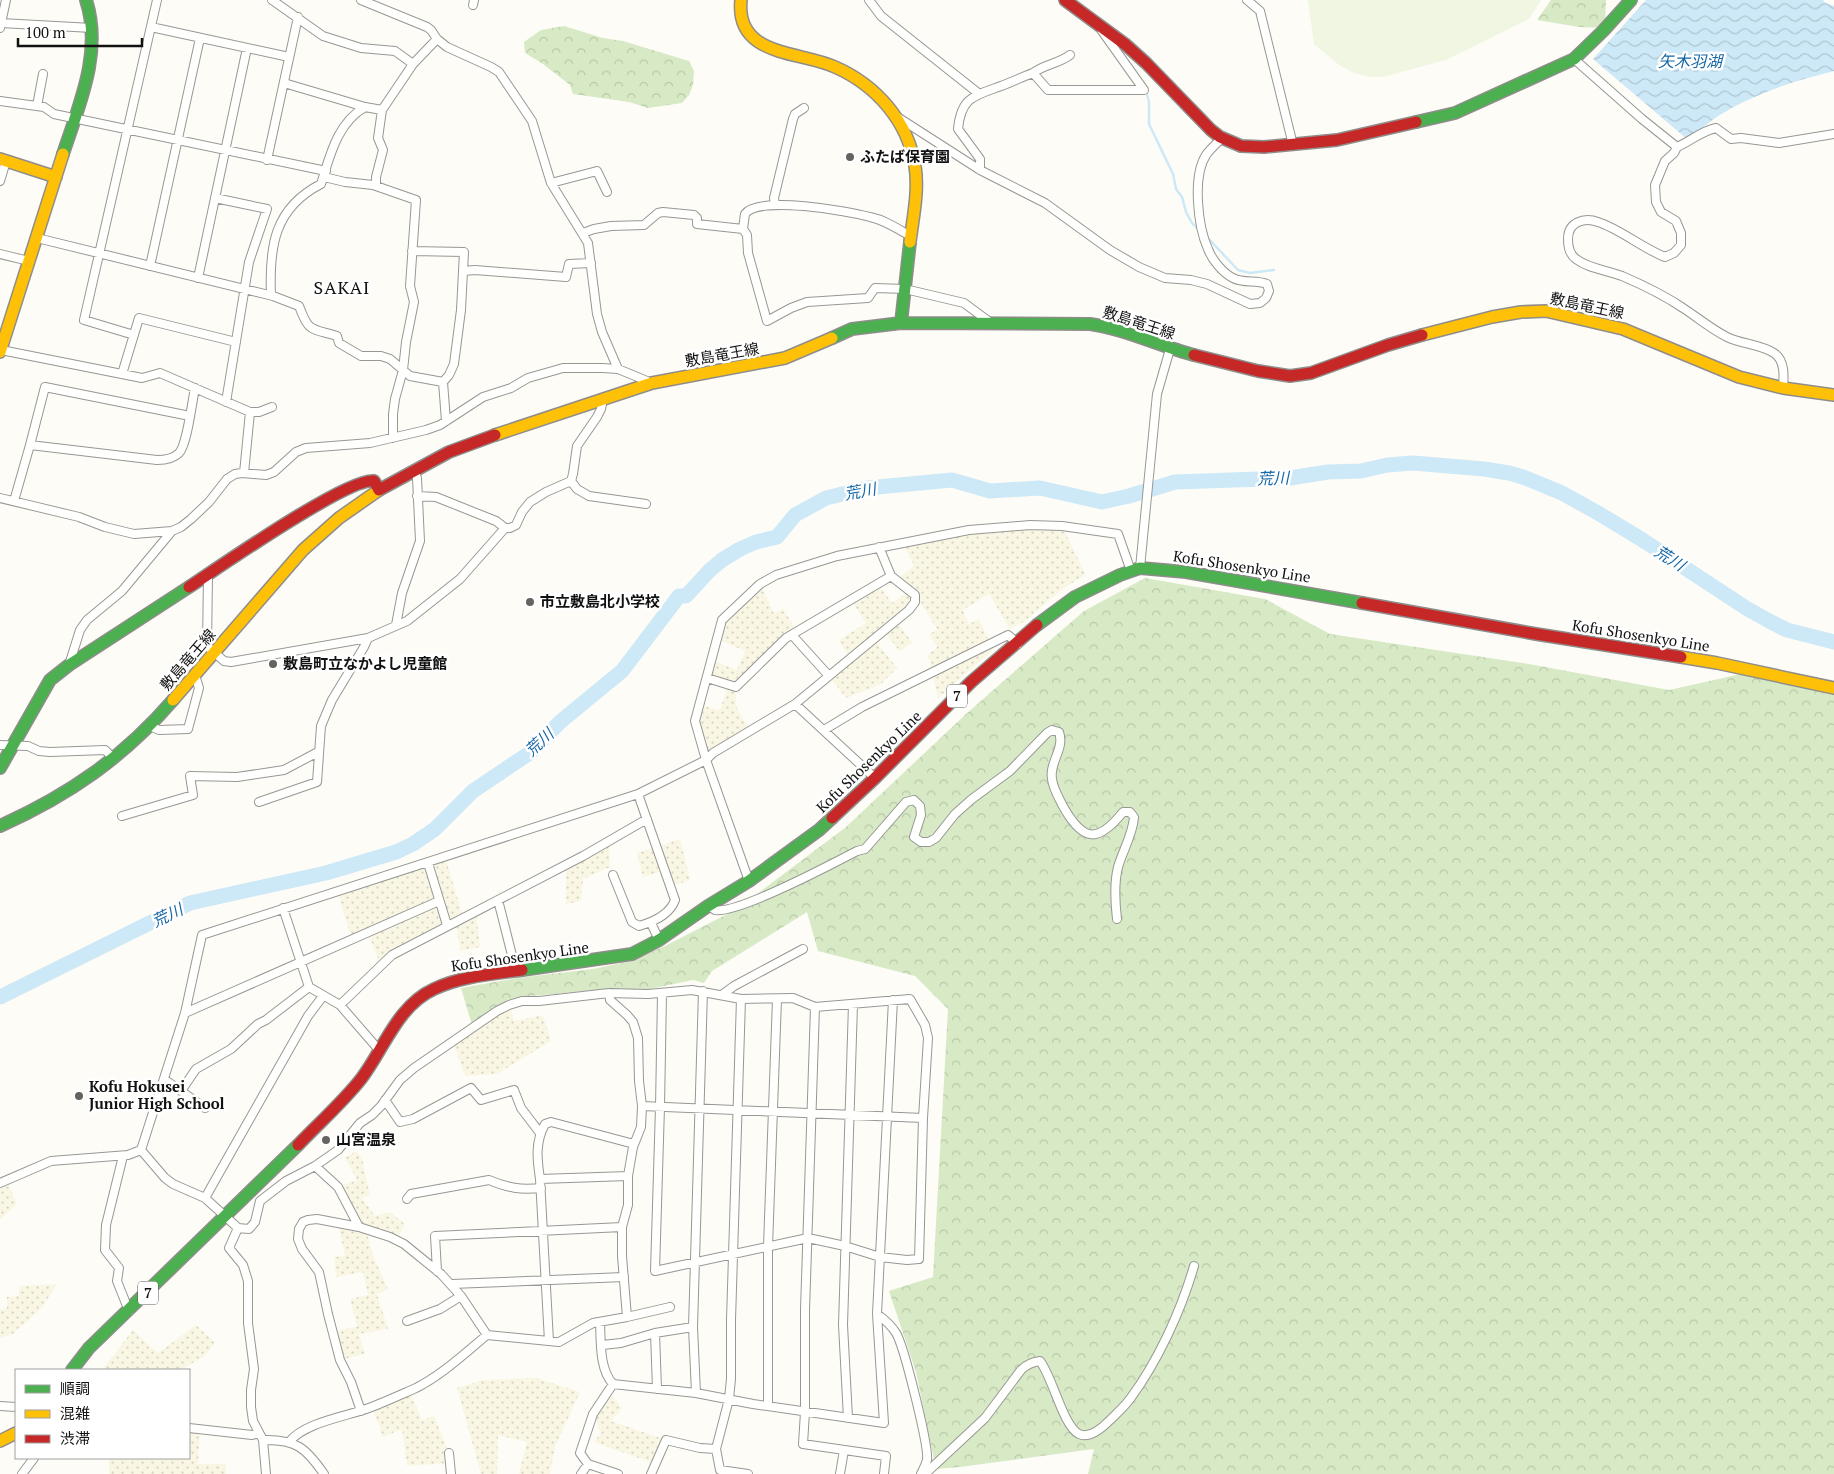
<svg xmlns="http://www.w3.org/2000/svg" width="1834" height="1474" font-family="'PT Serif','Noto Sans JP',serif">
<style>
.farmland{fill:url(#farmland-dots)}
.forest{fill:url(#forest-crowns)}
.pitch{fill:#f0f6e1}
.water{fill:url(#water-waves)}
.lines{fill:none;stroke-linecap:round;stroke-linejoin:round}
.stream{stroke:#cde8f7;stroke-width:2.5}
.river{stroke:#cde8f7;stroke-width:15}
.street-casing{stroke:#979795;stroke-width:10}
.fast-casing{stroke:#8e8d8b;stroke-width:14}
.slow-casing{stroke:#8e8d8b;stroke-width:14}
.jam-casing{stroke:#8e8d8b;stroke-width:14}
.street{stroke:#fffffe;stroke-width:8}
.fast{stroke:#4caf50;stroke-width:11}
.slow{stroke:#ffc107;stroke-width:11}
.jam{stroke:#c62828;stroke-width:11}
.poi-dot{fill:#646362;stroke:#fff;stroke-width:2}
.labels{text-anchor:middle;stroke-width:5;stroke-linejoin:round;paint-order:stroke}
.shield{fill:#fff;stroke:#585858;stroke-width:1}
.shield-label{font-size:14px;font-weight:bold;fill:#111}
.poi-label{font-size:15px;font-weight:bold;fill:#111;stroke:#fff;text-anchor:start}
.street-label{font-size:15px;fill:#111;stroke:#fff}
.water-label{font-size:16px;font-style:italic;fill:#1768a6;stroke:#fff}
.quarter-label{font-size:18px;letter-spacing:1px;fill:#111;stroke:#fff}
</style>
<defs>
<pattern id="farmland-dots" width="8" height="8" patternUnits="userSpaceOnUse" patternTransform="scale(1.25)"><rect width="8" height="8" fill="#f9f7e4"/><path d="M2 2h.1M6 6h.1" fill="none" stroke="#d4d3c3" stroke-width="1.8" stroke-linecap="round"/></pattern>
<pattern id="forest-crowns" width="20" height="18" patternUnits="userSpaceOnUse" patternTransform="scale(1.25)"><rect width="20" height="18" fill="#d8eac5"/><path d="M2 6a3 3 0 1 1 6 0M12 15a3 3 0 1 1 6 0" fill="none" stroke="#b8c8a8"/></pattern>
<pattern id="water-waves" width="16" height="10" patternUnits="userSpaceOnUse" patternTransform="scale(1.25)"><rect width="16" height="10" fill="#cde8f7"/><path d="M0 5q4-4 8 0t8 0" fill="none" stroke="#afc6d3"/></pattern>
</defs>
<rect width="100%" height="100%" fill="#fdfcf7"/>
<path class="farmland" d="M 1062,526 L 1086,575 L 1065,587 L 1025,621 L 1010,629 L 989,594 L 963,610 L 969,624 L 979,619 L 993,650 L 938,698 L 928,655 L 937,647 L 929,635 L 937,629 L 916,596 L 896,621 L 912,642 L 900,652 L 884,631 L 874,639 L 897,668 L 881,684 L 846,698 L 829,676 L 850,659 L 839,640 L 866,623 L 851,600 L 878,584 L 892,603 L 910,590 L 897,580 L 914,565 L 902,543 L 947,533 Z
M 760,584 L 774,613 L 783,609 L 797,631 L 736,687 L 736,706 L 750,731 L 706,760 L 695,721 L 699,705 L 720,710 L 728,685 L 707,678 L 712,660 L 737,670 L 745,651 L 717,639 L 722,620 Z
M 680,839 L 690,880 L 666,888 L 662,871 L 643,877 L 637,853 Z
M 609,843 L 610,867 L 583,879 L 581,901 L 566,904 L 566,866 Z
M 445,857 L 463,916 L 476,911 L 480,947 L 460,951 L 456,921 L 381,966 L 368,933 L 352,940 L 337,891 Z
M 510,1009 L 514,1021 L 543,1015 L 551,1041 L 497,1074 L 465,1076 L 454,1045 L 498,1015 Z
M 356,1151 L 362,1158 L 370,1195 L 362,1198 L 375,1216 L 390,1212 L 405,1224 L 397,1240 L 366,1229 L 372,1253 L 388,1289 L 377,1294 L 388,1329 L 359,1334 L 365,1354 L 340,1360 L 332,1331 L 357,1327 L 350,1299 L 368,1295 L 363,1272 L 336,1277 L 334,1257 L 345,1256 L 338,1223 L 358,1226 L 338,1187 L 357,1180 L 345,1158 Z
M 6,1180 L 17,1204 L 0,1220 L 0,1183 Z
M 57,1284 L 41,1309 L 13,1334 L 0,1338 L 0,1310 L 7,1308 L 7,1297 L 19,1296 L 19,1286 Z
M 196,1325 L 215,1342 L 205,1356 L 180,1370 L 102,1370 L 133,1330 L 158,1353 Z
M 536,1378 L 580,1392 L 555,1447 L 550,1474 L 519,1474 L 527,1442 L 498,1435 L 497,1474 L 481,1474 L 457,1388 L 483,1380 Z
M 409,1390 L 422,1420 L 434,1416 L 449,1453 L 450,1463 L 407,1466 L 402,1429 L 383,1437 L 372,1407 Z
M 608,1391 L 622,1408 L 611,1421 L 666,1440 L 655,1464 L 594,1442 L 601,1433 L 593,1414 Z
M 189,1428 L 200,1429 L 198,1464 L 226,1464 L 226,1474 L 109,1474 L 109,1458 L 132,1460 L 132,1458 L 189,1458 Z"/>
<path class="forest" d="M 1551,0 L 1606,0 L 1605,28 L 1579,27 L 1537,20 Z
M 564,26 L 603,38 L 623,41 L 689,61 L 694,71 L 693,85 L 689,95 L 682,103 L 648,108 L 629,102 L 573,94 L 570,85 L 543,64 L 525,53 L 524,42 L 541,30 Z
M 1145,578 L 1265,599 L 1330,634 L 1529,664 L 1669,690 L 1741,674 L 1834,694 L 1834,1474 L 1088,1474 L 1094,1449 L 960,1467 L 936,1469 L 916,1372 L 889,1291 L 933,1277 L 948,1009 L 915,976 L 818,951 L 807,912 L 712,971 L 704,983 L 693,980 L 650,989 L 608,989 L 520,997 L 507,1000 L 472,1025 L 461,988 L 517,978 L 593,969 L 626,962 L 665,946 L 737,909 L 846,827 L 966,714 L 1084,611 Z"/>
<path class="pitch" d="M 1308,0 L 1541,0 L 1529,19 L 1446,60 L 1383,77 L 1369,77 L 1352,72 L 1339,65 L 1314,44 Z"/>
<path class="water" d="M 1646,0 L 1823,0 L 1824,2 L 1834,6 L 1834,71 C 1794,81 1753,94 1718,116 C 1708,123 1698,132 1687,139 L 1593,59 Z"/>
<g class="lines">
<path class="stream" d="M 1146,90 L 1149,102 L 1149,124 L 1173,174 L 1176,189 L 1182,197 L 1186,212 L 1192,223 L 1200,231
M 1206,236 L 1238,270 L 1250,273 L 1274,270"/>
<path class="river" d="M 0,997 L 190,903 L 326,873 L 396,852 L 413,844 L 435,829 L 473,791 L 531,752 L 560,722 L 622,671 L 679,596 L 686,596 L 710,570 L 722,560 L 740,549 L 756,542 L 777,537 L 795,515 L 826,498 L 867,488 L 952,480 L 990,491 L 1040,488 L 1102,502 L 1129,496 L 1175,482 L 1290,478 L 1328,472 L 1361,471 L 1387,465 L 1413,463 L 1484,469 L 1509,473 L 1523,477 L 1562,493 L 1598,513 L 1641,539 L 1746,608 L 1771,622 L 1787,630 L 1834,642"/>
<defs>
<path id="street" d="M 272,0 L 323,36 L 361,48 L 395,51 L 413,64
M 361,0 L 427,27 L 431,30 L 437,39 L 447,47 L 491,67 L 499,72 L 532,121 L 551,183 L 588,243 L 597,314 L 602,332 L 618,369
M 869,0 L 881,16 L 978,93
M 1247,0 L 1260,11 L 1293,145
M 473,5 L 474,0
M 1,23 L 92,28
M 151,27 L 289,57
M 0,28 L 6,0
M 1574,59 L 1642,119 L 1677,147
M 1033,73 C 1045,64 1058,64 1070,55
M 284,83 L 365,107
M 0,101 L 44,107 L 54,114 L 326,171
M 37,106 L 43,74
M 899,118 L 980,170 L 1045,203 L 1110,250 L 1139,267 L 1165,278 L 1191,280 L 1207,284 L 1250,304 L 1260,303 L 1266,298 L 1269,291 L 1267,284 C 1256,279 1244,284 1233,278 C 1223,273 1212,260 1208,249 C 1198,227 1192,177 1206,155 C 1210,149 1217,143 1222,138
M 267,160 L 298,17
M 980,170 L 980,159 L 958,129 C 961,97 974,96 1001,86 C 1012,82 1022,77 1033,73 L 1048,90 L 1144,90 L 1102,31
M 324,177 L 345,182 L 373,185 L 416,200 L 410,286 L 414,302 L 406,342 L 403,370 L 395,399 L 393,414 L 393,438
M 0,181 L 6,161
M 551,183 L 597,171 L 607,192
M 376,186 L 376,177 L 383,150 L 378,138 L 382,110
M 215,198 L 267,209 L 249,262 L 226,402
M 775,205 L 774,198 L 793,119 L 795,114 L 804,108
M 743,229 L 747,235 L 748,253 L 767,321 L 791,308 L 807,302 L 868,298 L 875,288 L 905,289 L 964,303 L 991,323
M 583,233 L 594,229 L 611,226 L 644,225 L 658,213 L 663,212 L 694,215 L 697,218 L 697,224 L 743,229 L 745,214 C 759,195 848,211 870,217 C 885,220 898,229 912,237
M 37,238 L 273,296 L 299,306 C 309,333 311,328 337,336 L 339,343 L 361,356 L 381,356 L 390,359 L 410,376 L 443,382
M 412,251 L 464,252 L 461,310 L 454,364 L 449,375 L 443,382 L 446,421
M 0,254 L 29,261
M 150,266 L 200,38
M 463,271 L 475,270 L 566,277 L 569,264 L 591,263
M 198,278 L 247,48
M 271,295 C 269,247 274,208 321,184 C 330,156 337,123 365,107 L 382,110 L 413,64 L 437,39
M 134,335 L 84,320 L 157,0
M 1,350 L 142,378 L 160,373 L 250,412 L 244,473
M 122,374 L 139,318 L 236,342
M 1783,388 C 1784,376 1785,360 1774,353 C 1760,344 1741,344 1727,337 C 1711,329 1697,317 1683,308 C 1664,295 1643,285 1622,276 C 1607,270 1589,269 1576,259 C 1570,255 1568,246 1568,239 C 1568,222 1584,217 1598,222 C 1620,229 1642,248 1665,257 L 1674,253 L 1681,245 L 1681,233 L 1676,221 L 1661,212 L 1656,202 L 1655,185 L 1665,161 L 1674,153 L 1677,147 C 1691,141 1701,131 1716,128 L 1731,139 L 1741,138 L 1779,143 L 1834,134
M 250,412 L 259,412 L 272,407
M 30,445 L 45,387 L 190,416
M 571,481 L 577,489 L 589,496 L 646,504
M 417,496 L 436,497 L 496,521 L 505,528 L 510,528 L 516,525 L 522,512 L 530,502 L 546,492 L 571,481 L 573,474 L 577,446 L 597,417 L 601,409 L 603,399
M 0,498 L 79,517 L 105,527 L 134,534 L 172,531 L 181,527 L 191,519 L 209,502 L 227,479 L 235,474 L 242,473 L 266,475 L 274,472 L 296,452 L 306,448 L 370,443 L 426,430 L 440,425 L 483,397 L 511,388 L 528,378 L 563,368 L 602,368 L 618,369 L 652,383
M 14,501 L 30,445 L 157,460 C 165,460 173,459 179,453 C 187,445 192,402 195,388
M 1140,568 L 1157,394 L 1170,349
M 208,575 L 207,646 L 224,661 L 231,662 L 368,638 L 407,621 L 460,579 L 505,528
M 396,625 L 402,593 L 420,541 L 417,478 L 414,470
M 792,635 L 829,676
M 69,665 L 80,630 L 87,620 L 122,591 L 172,531
M 707,678 L 736,687 L 786,638 L 891,576
M 795,704 L 875,778
M 150,726 L 159,730 L 188,729 L 199,688 L 195,675
M 824,730 L 862,707 L 1008,635 L 1018,644
M 0,745 L 28,746 L 39,751 L 50,752 L 105,750 L 114,759
M 259,802 L 317,782 L 321,726 L 332,700 L 364,647 L 368,638
M 122,816 L 193,795 L 190,776 L 237,777 L 284,770 L 318,752
M 428,863 L 447,925
M 613,875 L 632,922 L 639,926 C 653,922 670,914 675,900 L 638,794
M 749,881 L 706,760 L 695,721 L 722,620 L 760,584 L 776,575 L 837,556 L 969,530 L 1030,525 L 1062,526 L 1118,534 L 1131,571
M 498,900 L 516,971
M 708,906 C 711,907 713,909 715,910 C 736,915 834,863 857,851 L 865,849 L 906,802 L 914,800 L 920,806 L 921,815 L 914,837 L 921,842 L 929,842 L 936,838 L 955,814 L 972,799 L 1010,771 L 1047,733 L 1052,730 L 1059,732 C 1065,749 1049,762 1052,779 C 1053,789 1060,800 1064,808 C 1084,843 1099,842 1123,812 L 1130,812 L 1134,817 C 1133,834 1123,850 1118,867 C 1114,883 1115,902 1117,919
M 283,908 L 309,987 L 340,1005 L 379,1050
M 651,923 L 659,940
M 662,994 L 660,1107 L 655,1271 L 808,1238 L 845,1246 L 880,1257 L 907,1260 L 919,1259 L 923,1118 L 928,1038 L 925,1025 L 910,999 L 815,1007 L 793,998 L 741,999 L 692,990 L 648,994 L 609,993 L 539,1001 L 522,1001 L 509,1005 L 497,1011 L 414,1068 L 400,1080 L 381,1106 L 372,1115 L 360,1123 L 338,1150 L 315,1166 L 286,1181 L 260,1201 L 255,1222 L 249,1229 L 238,1228 L 205,1198 L 173,1184 L 165,1178 L 141,1150 L 185,1013 L 202,935 L 638,794 L 706,760 L 713,753 L 795,704 L 909,610 L 915,602 L 915,595 L 891,576 L 879,547
M 723,994 L 734,986 L 803,949
M 741,999 L 731,1320 L 731,1379 L 729,1399 L 716,1449 L 720,1470 L 748,1474
M 340,1005 L 392,955 L 583,856 L 647,819
M 815,1007 L 805,1310 L 805,1412 L 803,1444 L 886,1456 L 884,1474
M 185,1013 L 439,901
M 164,1079 L 205,1108
M 181,1091 L 196,1069 L 231,1049 L 258,1024 L 266,1020 L 309,987
M 385,1100 L 400,1122 L 413,1119 L 471,1088 L 481,1100 L 514,1090 L 521,1108 L 540,1133
M 642,1106 L 923,1118
M 123,1156 L 106,1225 L 105,1250 L 119,1268 L 117,1281 L 129,1311
M 315,1166 L 338,1187 L 359,1227 L 390,1237 L 404,1244 L 441,1274 L 461,1296 L 487,1335 L 559,1342 L 593,1323 L 627,1317 L 622,1256 L 622,1227 L 628,1205 L 628,1176 L 633,1147 L 641,1127 L 642,1106 L 639,1081 L 638,1038 L 633,1022 L 627,1015 L 610,1000 L 609,993
M 540,1179 C 537,1159 535,1142 545,1124 L 551,1122 L 634,1144
M 0,1183 L 51,1161 L 128,1155 L 141,1150
M 205,1198 L 308,1016 L 323,996
M 407,1199 L 411,1194 L 489,1180 C 508,1188 520,1190 541,1188
M 359,1227 L 317,1219 L 308,1220 L 303,1222 L 299,1229 L 298,1239 L 302,1249 L 319,1272 L 328,1314 L 340,1360 L 351,1382 L 361,1411
M 238,1228 L 229,1248 L 243,1265 L 248,1281 L 248,1323 L 254,1369 L 251,1390 L 251,1407 L 253,1421 L 263,1440 L 266,1474
M 437,1271 L 435,1236 L 622,1227
M 452,1284 L 624,1277
M 877,1314 C 884,1319 891,1325 896,1333 C 904,1346 929,1446 927,1460 C 926,1464 923,1470 921,1474
M 627,1317 L 670,1307
M 407,1321 L 440,1309 L 461,1296
M 600,1322 C 601,1341 599,1369 613,1384 L 696,1393 L 753,1404 L 884,1423 L 877,1314 L 893,1000
M 655,1333 L 657,1389
M 549,1341 L 540,1179 L 628,1176
M 602,1345 L 621,1343 L 655,1333 L 693,1327
M 613,1384 L 593,1414 L 580,1453 L 588,1464 L 618,1474
M 696,1393 L 693,1327 L 703,991
M 0,1406 L 16,1407
M 768,1406 L 768,1246 L 777,999
M 848,1418 L 843,1325 L 853,1004
M 189,1428 L 252,1435 L 259,1433
M 263,1440 C 296,1439 306,1448 324,1474
M 289,1442 C 304,1423 343,1417 366,1409 C 383,1403 400,1395 416,1388 C 442,1375 465,1353 487,1335
M 449,1453 L 451,1474
M 22,1474 L 34,1458
M 581,1474 L 588,1464
M 651,1474 L 666,1440 L 700,1448 L 716,1449
M 840,1474 L 844,1450
M 925,1474 L 985,1418 L 1021,1370 C 1027,1364 1032,1362 1040,1361 C 1053,1378 1063,1426 1079,1434 C 1090,1439 1102,1428 1109,1421 C 1116,1414 1124,1407 1130,1399 C 1158,1361 1181,1311 1194,1266"/>
<path id="fast" d="M 1416,122 L 1455,113 L 1574,59 L 1603,31 L 1631,0
M 63,154 C 79,105 103,52 86,0
M 901,323 L 910,242
M 832,338 L 852,329 L 901,323 L 1090,324 C 1126,329 1159,346 1194,355
M 1037,625 L 1075,597 L 1120,575 L 1140,568 L 1186,572 L 1362,603
M 0,768 L 50,680 L 69,665 L 189,587
M 0,826 C 69,795 124,757 173,700
M 522,970 L 632,954 L 659,940 L 708,906 L 749,881 L 819,830 L 832,818
M 72,1370 L 89,1348 L 298,1145"/>
<path id="slow" d="M 741,0 C 735,57 800,51 835,67 C 876,85 908,121 915,166 C 919,191 913,217 910,242
M 0,159 L 56,177
M 1422,335 L 1492,317 L 1521,312 L 1546,311 L 1623,329 L 1739,377 L 1783,388 L 1834,395
M 0,352 L 63,154
M 495,435 L 652,383 L 785,358 L 832,338
M 1681,657 L 1717,663 L 1834,688
M 173,700 L 303,550 L 339,518 L 379,490
M 0,1441 L 16,1433"/>
<path id="jam" d="M 1065,0 L 1126,45 L 1146,63 L 1211,130 L 1220,137 L 1241,146 L 1264,147 L 1337,140 L 1416,122
M 1194,355 L 1258,371 L 1290,376 L 1311,373 L 1388,345 L 1422,335
M 189,587 C 218,568 348,477 374,481 L 379,490 L 449,452 L 495,435
M 1362,603 L 1536,634 L 1681,657
M 832,818 L 875,778 L 971,682 L 1037,625
M 298,1145 C 319,1123 342,1103 361,1079 C 384,1049 397,1006 434,989 C 461,976 493,974 522,970"/>
</defs>
<use href="#street" class="street-casing"/>
<use href="#fast" class="fast-casing"/>
<use href="#slow" class="slow-casing"/>
<use href="#jam" class="jam-casing"/>
<use href="#street" class="street"/>
<use href="#fast" class="fast"/>
<use href="#slow" class="slow"/>
<use href="#jam" class="jam"/>
</g>
<g class="poi-dot">
<circle cx="850" cy="157" r="5"/>
<circle cx="530" cy="602" r="5"/>
<circle cx="273" cy="664" r="5"/>
<circle cx="79" cy="1096" r="5"/>
<circle cx="326" cy="1140" r="5"/>
</g>
<g class="labels">
<g class="shield">
<rect x="947" y="684.5" width="20" height="23" rx="4"/>
<rect x="138" y="1281.5" width="20" height="23" rx="4"/>
</g>
<g class="shield-label">
<text x="957" y="701">7</text>
<text x="148" y="1298">7</text>
</g>
<g class="poi-label">
<text x="860" y="162">ふたば保育園</text>
<text x="540" y="607">市立敷島北小学校</text>
<text x="283" y="669">敷島町立なかよし児童館</text>
<text x="89" y="1092">Kofu Hokusei<tspan x="89" dy="17">Junior High School</tspan></text>
<text x="336" y="1145">山宮温泉</text>
</g>
<g class="street-label">
<text transform="translate(1587 306) rotate(12)" y="5">敷島竜王線</text>
<text transform="translate(1139 323) rotate(18)" y="5">敷島竜王線</text>
<text transform="translate(722 355) rotate(-10)" y="5">敷島竜王線</text>
<text transform="translate(1242 567) rotate(9)" y="5">Kofu Shosenkyo Line</text>
<text transform="translate(1641 636) rotate(9)" y="5">Kofu Shosenkyo Line</text>
<text transform="translate(188 660) rotate(-49)" y="5">敷島竜王線</text>
<text transform="translate(869 762) rotate(-44)" y="5">Kofu Shosenkyo Line</text>
<text transform="translate(520 957) rotate(-8)" y="5">Kofu Shosenkyo Line</text>
</g>
<g class="water-label">
<text x="1690" y="67">矢木羽湖</text>
<text transform="translate(1273 478) rotate(-2)" y="6">荒川</text>
<text transform="translate(860 491) rotate(-10)" y="6">荒川</text>
<text transform="translate(1670 558) rotate(32)" y="6">荒川</text>
<text transform="translate(539 742) rotate(-43)" y="6">荒川</text>
<text transform="translate(167 915) rotate(-26)" y="6">荒川</text>
</g>
<g class="quarter-label">
<text x="342" y="294">SAKAI</text>
</g>
</g>
<rect x="15" y="1369" width="175" height="90" fill="#ffffff" stroke="#a0a0a0"/>
<rect x="25" y="1385" width="25" height="8" fill="#4caf50" stroke="#a0a0a0"/>
<text x="60" y="1394" font-size="15" fill="#111111">順調</text>
<rect x="25" y="1410" width="25" height="8" fill="#ffc107" stroke="#a0a0a0"/>
<text x="60" y="1419" font-size="15" fill="#111111">混雑</text>
<rect x="25" y="1435" width="25" height="8" fill="#c62828" stroke="#a0a0a0"/>
<text x="60" y="1444" font-size="15" fill="#111111">渋滞</text>
<path d="M18 38v8h124v-8" fill="none" stroke="#111111" stroke-width="2.5"/>
<text x="25" y="38" font-size="15" fill="#111111" stroke="#ffffff" stroke-width="4" paint-order="stroke">100 m</text>
</svg>
